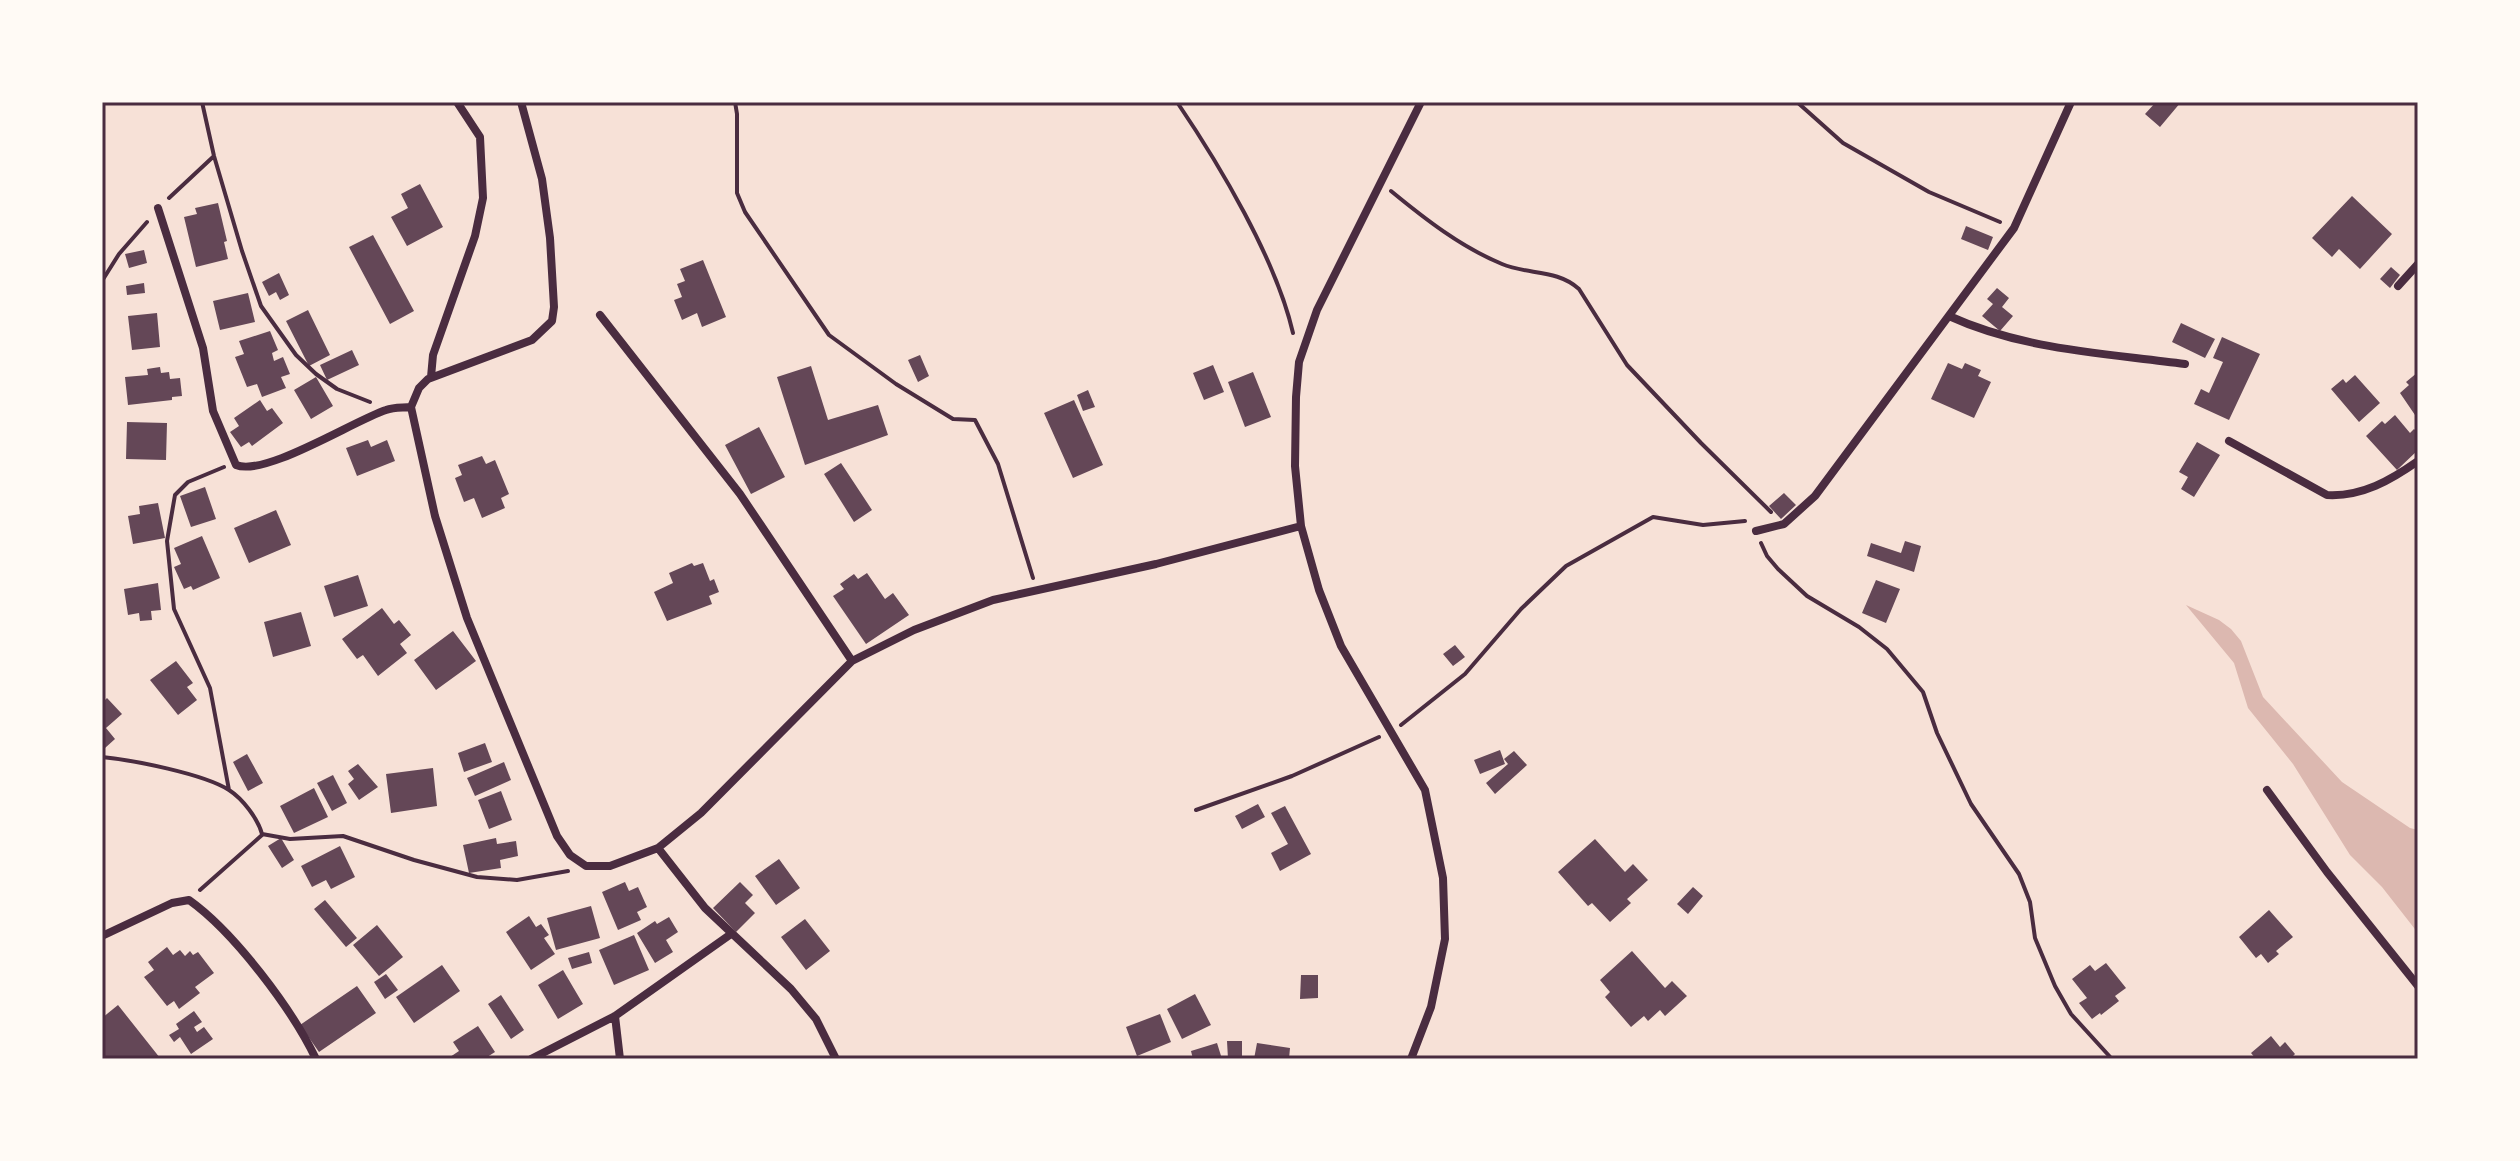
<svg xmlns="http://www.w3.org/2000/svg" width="2520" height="1161" font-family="Helvetica,sans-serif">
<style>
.water{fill:#dcb8b0}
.building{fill:#644757}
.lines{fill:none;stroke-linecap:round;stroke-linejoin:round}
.path{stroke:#4a2c40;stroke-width:4}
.minor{stroke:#4a2c40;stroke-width:8}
.neatline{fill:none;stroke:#4a2c40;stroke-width:3}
</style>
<rect width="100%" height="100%" fill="#f7e1d7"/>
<path class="water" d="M 2186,605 L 2219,620 L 2231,629 L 2241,641 L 2263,697 L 2342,782 L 2410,828 L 2418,830 L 2418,933 L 2382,887 L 2350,855 L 2293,764 L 2248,708 L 2234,663 Z"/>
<path class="building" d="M 2156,102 L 2181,102 L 2160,127 L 2145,114 Z
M 420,184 L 443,227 L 407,246 L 391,217 L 408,208 L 401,194 Z
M 2352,196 L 2392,234 L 2360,269 L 2339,249 L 2332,257 L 2312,238 Z
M 218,203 L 227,241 L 224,242 L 228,259 L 196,267 L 184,217 L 197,214 L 195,208 Z
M 1966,226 L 1993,237 L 1988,250 L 1961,239 Z
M 373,235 L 414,311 L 390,324 L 349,247 Z
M 144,250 L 147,263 L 129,268 L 125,254 Z
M 703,260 L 726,317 L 702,327 L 697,313 L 682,320 L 674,300 L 682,297 L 677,284 L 685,281 L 680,269 Z
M 2391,267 L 2400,275 L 2390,288 L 2380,279 Z
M 279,273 L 289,295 L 280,300 L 276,292 L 269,296 L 262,282 Z
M 144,283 L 145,293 L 127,295 L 126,286 Z
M 1997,288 L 2009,298 L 2002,307 L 2013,316 L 2000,331 L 1982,316 L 1993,304 L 1987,299 Z
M 248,293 L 255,322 L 220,330 L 213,301 Z
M 308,310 L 330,355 L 309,366 L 286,321 Z
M 157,313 L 160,347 L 132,350 L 128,316 Z
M 2181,323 L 2215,339 L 2205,358 L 2172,342 Z
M 270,331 L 278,350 L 272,353 L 274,361 L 283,357 L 290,374 L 281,377 L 286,388 L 262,397 L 257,384 L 247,387 L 235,357 L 244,354 L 239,341 Z
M 2222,337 L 2260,354 L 2229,420 L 2194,404 L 2201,389 L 2209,393 L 2223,362 L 2213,358 Z
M 352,350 L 359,365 L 327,380 L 320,365 Z
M 920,355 L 929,376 L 918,382 L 908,360 Z
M 1948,363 L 1962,369 L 1965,363 L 1981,370 L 1978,376 L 1991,382 L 1974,418 L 1931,399 Z
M 1213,365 L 1224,392 L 1204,400 L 1193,373 Z
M 811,366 L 828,420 L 878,405 L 888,435 L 805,465 L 777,377 Z
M 160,367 L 161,373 L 169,372 L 170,379 L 180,378 L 182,396 L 172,397 L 172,400 L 128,405 L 125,377 L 148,375 L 147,369 Z
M 1253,372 L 1271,417 L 1245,427 L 1228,382 Z
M 2418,372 L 2418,412 L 2415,415 L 2400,393 L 2409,385 L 2406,382 Z
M 2355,375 L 2380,403 L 2359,422 L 2331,389 L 2343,379 L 2346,383 Z
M 316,377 L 333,406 L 311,419 L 294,390 Z
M 1088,390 L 1095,407 L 1083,411 L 1077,395 Z
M 260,400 L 267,411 L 272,408 L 283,423 L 252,446 L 249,442 L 241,447 L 230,432 L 239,426 L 234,418 Z
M 1074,400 L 1103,465 L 1073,478 L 1044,413 Z
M 2395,415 L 2410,433 L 2414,429 L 2418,433 L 2418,450 L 2397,470 L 2366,436 L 2382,421 L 2385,424 Z
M 127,422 L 167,423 L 166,460 L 126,459 Z
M 759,427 L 785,477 L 751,494 L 725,445 Z
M 368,440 L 371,447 L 387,440 L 395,461 L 357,476 L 346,448 Z
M 2197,442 L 2220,455 L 2194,497 L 2181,489 L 2188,477 L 2179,472 Z
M 482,456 L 486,464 L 495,460 L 509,494 L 501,498 L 505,508 L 482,518 L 474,498 L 464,502 L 455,478 L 462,475 L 458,465 Z
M 841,463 L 872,510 L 854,522 L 824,474 Z
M 205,487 L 216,519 L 191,527 L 180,496 Z
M 1784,493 L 1796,505 L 1781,519 L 1769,506 Z
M 158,503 L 165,538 L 133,544 L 128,516 L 140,514 L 139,506 Z
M 276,510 L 291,545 L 249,563 L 234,528 Z
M 202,536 L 220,578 L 193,590 L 191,586 L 184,589 L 174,567 L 181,564 L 174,548 Z
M 1905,541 L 1921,546 L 1914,572 L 1867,556 L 1871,543 L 1901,553 Z
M 692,563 L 694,566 L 703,563 L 710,581 L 714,579 L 719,592 L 709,596 L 712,604 L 667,621 L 654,592 L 673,583 L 669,573 Z
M 867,573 L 885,599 L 893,593 L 909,615 L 866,644 L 833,596 L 844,589 L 840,584 L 854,574 L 858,579 Z
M 358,575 L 368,606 L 334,617 L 324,586 Z
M 1876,580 L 1900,589 L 1886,623 L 1862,613 Z
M 158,583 L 161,610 L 151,611 L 152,620 L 140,621 L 139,613 L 128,615 L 124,589 Z
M 382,608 L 394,624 L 399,620 L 411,635 L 400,644 L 407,653 L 378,676 L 363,655 L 357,659 L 342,639 Z
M 301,612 L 311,646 L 273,657 L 264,622 Z
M 453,631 L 476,661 L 436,690 L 414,660 Z
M 1455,645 L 1465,657 L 1453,666 L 1443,654 Z
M 176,661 L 193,683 L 187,687 L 197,700 L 178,715 L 150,680 Z
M 107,698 L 122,714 L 106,728 L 115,739 L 105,748 L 102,745 L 102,703 Z
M 485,743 L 492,762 L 464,772 L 458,753 Z
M 1500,750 L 1505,764 L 1480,774 L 1474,760 Z
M 1514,751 L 1527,765 L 1495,794 L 1486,783 L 1508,764 L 1504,759 Z
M 247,754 L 263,783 L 248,791 L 233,762 Z
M 504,762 L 511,780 L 475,796 L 467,778 Z
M 358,764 L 378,787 L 359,800 L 348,784 L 354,779 L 348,771 Z
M 433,768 L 437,806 L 391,813 L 386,774 Z
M 333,775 L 347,803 L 332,811 L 317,783 Z
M 314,788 L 328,817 L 294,833 L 280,806 Z
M 501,791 L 512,820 L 489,829 L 478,800 Z
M 1258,804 L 1265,817 L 1242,829 L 1235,816 Z
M 1285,806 L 1311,854 L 1280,871 L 1271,853 L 1288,844 L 1271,813 Z
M 281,838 L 294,860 L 282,868 L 268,846 Z
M 496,838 L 497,844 L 516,841 L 518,856 L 500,860 L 501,868 L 469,873 L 463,845 Z
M 1595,839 L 1625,872 L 1633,864 L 1648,880 L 1627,899 L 1631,903 L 1610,922 L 1592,903 L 1588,906 L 1558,872 Z
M 340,846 L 355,877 L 331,889 L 326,880 L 312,887 L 301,866 Z
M 779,859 L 800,888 L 776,905 L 755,876 Z
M 625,882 L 629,891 L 638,887 L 647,907 L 637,912 L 641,920 L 618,930 L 602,892 Z
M 740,882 L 753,895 L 745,903 L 755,913 L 736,932 L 713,908 Z
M 1693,887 L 1703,896 L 1688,914 L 1677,904 Z
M 325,900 L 357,938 L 346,947 L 314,909 Z
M 591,906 L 600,938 L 556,950 L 547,918 Z
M 2269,910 L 2293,937 L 2276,951 L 2279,954 L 2268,963 L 2261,954 L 2256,958 L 2239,937 Z
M 529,916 L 536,927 L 541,924 L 549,935 L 544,938 L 555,954 L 531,970 L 506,932 Z
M 669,917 L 678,932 L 666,940 L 673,952 L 655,963 L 637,933 L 655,921 L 657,924 Z
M 805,919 L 830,951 L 806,970 L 781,937 Z
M 377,925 L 403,957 L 379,976 L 353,945 Z
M 634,935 L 649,970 L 614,985 L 599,950 Z
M 167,947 L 173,955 L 180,950 L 185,956 L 190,951 L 193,955 L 198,952 L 214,973 L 195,987 L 200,993 L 179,1009 L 174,1001 L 167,1006 L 144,977 L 154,970 L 148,962 Z
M 1632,951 L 1665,988 L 1672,981 L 1687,996 L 1665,1016 L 1660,1010 L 1648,1021 L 1644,1016 L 1631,1027 L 1605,997 L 1610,992 L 1600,980 Z
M 589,952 L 592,963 L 572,969 L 568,958 Z
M 2106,963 L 2126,988 L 2115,996 L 2119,1001 L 2101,1015 L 2100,1013 L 2092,1019 L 2079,1003 L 2087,998 L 2072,979 L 2090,965 L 2095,971 Z
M 442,965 L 460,991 L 414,1023 L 396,997 Z
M 563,970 L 583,1004 L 558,1019 L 538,985 Z
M 386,974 L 398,990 L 385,999 L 374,982 Z
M 1301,975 L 1318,975 L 1318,998 L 1300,999 Z
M 357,986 L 376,1013 L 319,1052 L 300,1025 Z
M 1195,994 L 1211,1025 L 1182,1039 L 1167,1009 Z
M 501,995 L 524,1030 L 511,1039 L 488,1004 Z
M 118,1005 L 160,1058 L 159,1059 L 102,1059 L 102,1018 Z
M 194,1011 L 202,1022 L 194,1027 L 197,1032 L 204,1027 L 213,1039 L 191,1054 L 180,1037 L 174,1042 L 169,1035 L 179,1029 L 176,1024 Z
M 1160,1014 L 1171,1042 L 1137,1056 L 1126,1027 Z
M 478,1026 L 495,1052 L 484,1059 L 451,1059 L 450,1057 L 459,1051 L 453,1042 Z
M 2271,1036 L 2280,1047 L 2285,1042 L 2295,1054 L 2290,1059 L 2256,1059 L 2251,1053 Z
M 1227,1041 L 1242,1041 L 1242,1059 L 1228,1059 Z
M 1217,1043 L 1222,1059 L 1193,1059 L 1191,1051 Z
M 1257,1043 L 1290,1048 L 1289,1059 L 1254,1059 Z"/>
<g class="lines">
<path class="path" d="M 202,102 L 214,156 L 242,251 L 261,306 L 296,355 L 316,374 L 337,389 L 370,402
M 735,102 L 737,114 L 737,193 L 745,212 L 829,335 L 896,384 L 953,419 L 975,420 L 998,464 L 1033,578
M 1177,102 C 1219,164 1276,259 1293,333
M 1797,102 L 1843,143 L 1929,192 L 2000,222
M 1391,191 C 1425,219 1461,247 1502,264 C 1528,275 1557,269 1579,289 L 1627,365 L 1701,443 L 1771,512
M 169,198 L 214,156
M 102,281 L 119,254 L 147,222
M 224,467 L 188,482 L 175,495 L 167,541 L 174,609 L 210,688 L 229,790
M 1761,543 L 1767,556 L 1778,569 L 1807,596 L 1859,627 L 1887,649 L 1923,692 L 1937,733 L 1971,804 L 2019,874 L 2030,902 L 2035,938 L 2055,986 L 2071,1014 L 2112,1059
M 1401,725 L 1465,674 L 1521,609 L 1566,566 L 1653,517 L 1703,525 L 1745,521
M 102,757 C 133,760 204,774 229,790 C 243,799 258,819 262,834 L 290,839 L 343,836 L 414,860 L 477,877 L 517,880 L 568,871
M 1196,810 L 1292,776 L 1379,737
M 200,890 L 262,835"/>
<path class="minor" d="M 521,102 L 542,179 L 550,238 L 554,307 L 552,321 L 532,340 L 428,379 L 419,388 L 411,407 L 435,516 L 467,618 L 557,836 L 570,855 L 586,866 L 610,866 L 658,848 L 701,813 L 852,661 L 914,630 L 993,600 L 1156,564 L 1301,526
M 158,208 L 203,348 L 213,411 L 236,465 C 265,477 353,421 386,410 C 394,407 403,408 411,407
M 2398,286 L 2418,264
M 600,315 L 740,494 L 852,661
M 1949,316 C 2023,350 2105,353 2185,364
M 431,377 L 433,355 L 475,236 L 483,198 L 480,137 L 457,102
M 2229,441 L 2327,495 C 2362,497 2391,480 2418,461
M 1756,531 L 1784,524 L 1815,496 L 2014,228 L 2071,102
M 2267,790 L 2327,872 L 2418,986
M 658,848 L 705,908 L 791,989 L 816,1019 L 836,1059
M 102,936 L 172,903 L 189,900 C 234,932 292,1009 316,1059
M 615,1016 L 620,1059
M 531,1059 L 615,1016 L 731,934
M 1411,1059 L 1431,1007 L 1445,939 L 1443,878 L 1425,790 L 1341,646 L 1319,590 L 1301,526 L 1295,466 L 1296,397 L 1299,362 L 1317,310 L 1421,102"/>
</g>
<rect width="2520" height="1161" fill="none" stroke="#fffaf5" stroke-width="208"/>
<rect x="104" y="104" width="2312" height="953" class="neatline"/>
</svg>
